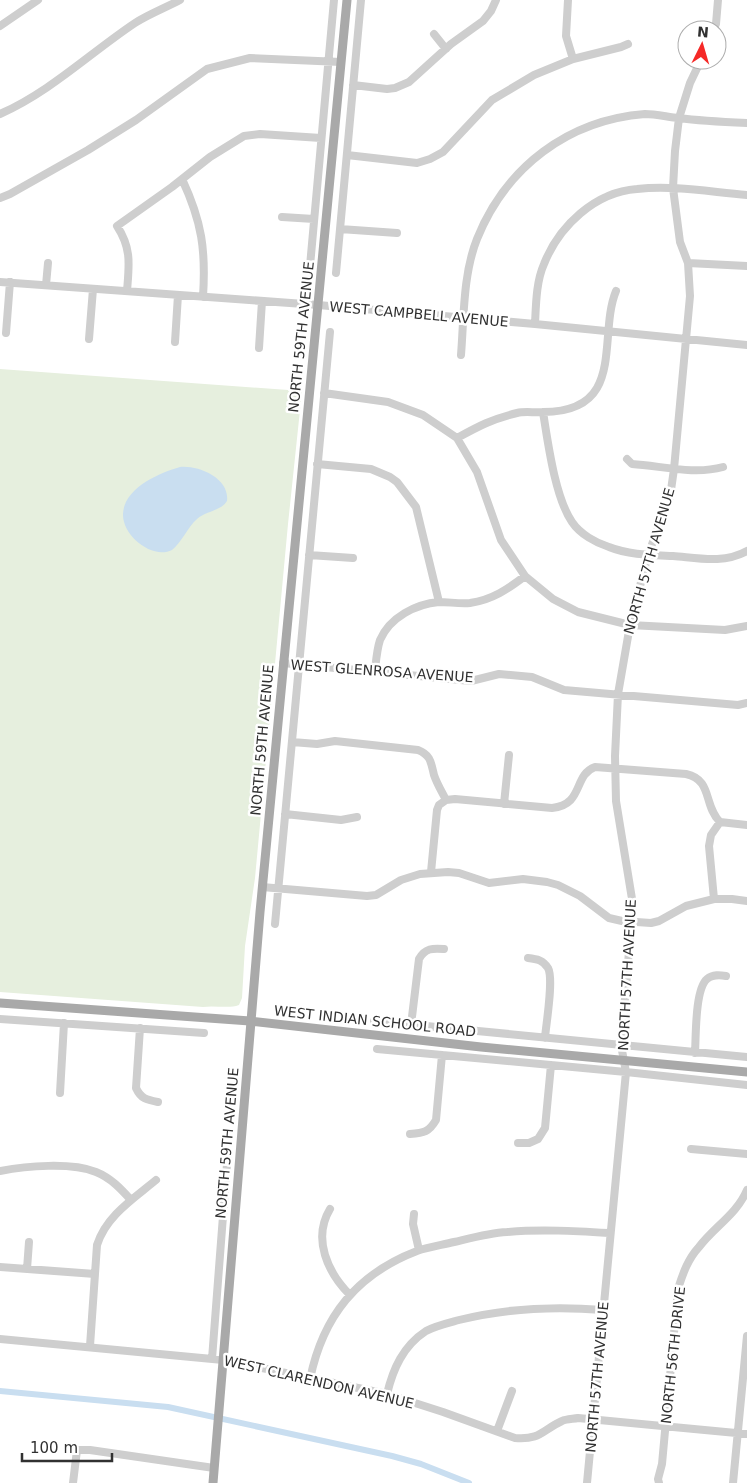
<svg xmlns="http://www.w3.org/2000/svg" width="747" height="1483" font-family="'DejaVu Sans',sans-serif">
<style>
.green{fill:#e6efde}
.water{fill:#c9def0}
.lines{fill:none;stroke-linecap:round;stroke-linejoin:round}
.canal{stroke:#c9def0;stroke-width:6}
.minor{stroke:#cecece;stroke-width:8}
.major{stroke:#a9a9a9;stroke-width:9}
.labels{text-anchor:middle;stroke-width:5;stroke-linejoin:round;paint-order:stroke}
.street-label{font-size:14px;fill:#313131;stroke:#fff}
</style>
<rect width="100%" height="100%" fill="#fff"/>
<path class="green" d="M 0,369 L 302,391 L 288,524 L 255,878 L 245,946 L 242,998 L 239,1005 C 229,1009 215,1005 203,1007 L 0,992 Z"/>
<path class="water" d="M 180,467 C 198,465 230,478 227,501 C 221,511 206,511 197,519 C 187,528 182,542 172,550 C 152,560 122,535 123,514 C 124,488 159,473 180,467 Z"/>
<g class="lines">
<path class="canal" d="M 0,1391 L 168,1407 L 392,1456 L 421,1464 L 469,1483"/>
<path class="minor" d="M 568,0 L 566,36 L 573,59
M 0,26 L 38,0
M 713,30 L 716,24 L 718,0
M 434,34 L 446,49
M 353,85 L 387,89 L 395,88 L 409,82 L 451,44 L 483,21 L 491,11 L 496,0
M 0,114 C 50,92 90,53 135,23 C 149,14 165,8 180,0
M 347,155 L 417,163 L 430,159 L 443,152 L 492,100 L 534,75 L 573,59 L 621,47 L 628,44
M 182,179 C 202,222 206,250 203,297
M 0,198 L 10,194 L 88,150 L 136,120 L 207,69 L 250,58 L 341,62
M 282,217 L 314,219
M 340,229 L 397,233
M 688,263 L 747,266
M 310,266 L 334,0
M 336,273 L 361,0
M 0,282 L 318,305 L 535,324 L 747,345
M 46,285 L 48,263
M 127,291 C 129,265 132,249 117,226 L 172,187 L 210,157 L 244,136 L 260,134 L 321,138
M 535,324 C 536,305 536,282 544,264 C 559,226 595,192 637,189 C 674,185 710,192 747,195
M 6,333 L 10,282
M 89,339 L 93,289
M 175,342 L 178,295
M 259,348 L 262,301
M 461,355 C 464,317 463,274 477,239 C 506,167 568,120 645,114 C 656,114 668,117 679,118 C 701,121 724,122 747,123
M 324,393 L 388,402 L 423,415 L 457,438 L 477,472 L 501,540 L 525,576 L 553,599 L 578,612 L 630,625 L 725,630 L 747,626
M 543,412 C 548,443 555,497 572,522 C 580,534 596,543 609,547 C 629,555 652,555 673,556 C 698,558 724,564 747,551
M 457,438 C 479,426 492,419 517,413 C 525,411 535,413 543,412 C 563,412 586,407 597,388 C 612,362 604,320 616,291
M 627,459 L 632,464 C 662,466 694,475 723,467
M 317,464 L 371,469 L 390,477 L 397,482 L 416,507 L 439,602
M 309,555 L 353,558
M 283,663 L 471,681 L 499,674 L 532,677 L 564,690 L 738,705 L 747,703
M 375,670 C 376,661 377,649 380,640 C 390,617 416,604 439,602 C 449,602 460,604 470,603 C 492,600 508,589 525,576
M 292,742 L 317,744 L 335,741 L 418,750 C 431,755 431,763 434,775 C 437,784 442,792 446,800 L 455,799 L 552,808 C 584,805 573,775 595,767 L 686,774 C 713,780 703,805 720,822 L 747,825
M 504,804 L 509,755
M 285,814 L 341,820 L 357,817
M 431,872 L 437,810 L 439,805 L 446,800
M 262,887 L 367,896 L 376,895 L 401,880 L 420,874 L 448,872 L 459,873 L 489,883 L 523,879 L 547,882 L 558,885 L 580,896 L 609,918 L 622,921 L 651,923 L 659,921 L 686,906 L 714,899 L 732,899 L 747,901
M 714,899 L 709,846 L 711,835 L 720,822
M 275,924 L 330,332
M 528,958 C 537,959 543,960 548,968 C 554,979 546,1024 545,1038
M 0,1019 L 204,1033
M 374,1021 L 747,1057
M 411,1025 L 419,959 C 425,948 433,948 444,949
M 140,1028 L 136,1088 C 141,1099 147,1100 158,1102
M 377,1049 L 626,1072 L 747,1085
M 695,1053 C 696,1036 695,989 707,979 C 713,974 720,975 726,976
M 60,1093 L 64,1023
M 410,1134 C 424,1133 429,1132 436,1120 L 442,1055
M 518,1143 L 529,1143 L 538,1139 L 545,1128 L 551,1065
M 691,1149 L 747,1154
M 0,1171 C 26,1166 71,1162 96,1172 C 111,1178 121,1189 131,1200
M 330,1209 C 312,1239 328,1273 350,1295
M 414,1214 L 413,1224 L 419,1250
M 0,1267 L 95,1274
M 27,1269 L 29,1242
M 0,1339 L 223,1360 L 387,1394 L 443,1412 L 515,1438 C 541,1440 542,1430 562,1421 C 566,1419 573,1419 578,1418 L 747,1434
M 90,1346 L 97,1245 C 106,1216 133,1199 156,1180
M 212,1359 L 228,1151
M 310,1379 C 323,1316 357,1274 417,1251 C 429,1247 442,1245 454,1242 C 471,1238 489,1233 507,1232 C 541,1229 575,1231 609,1233
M 387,1394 C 393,1369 403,1346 426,1331 C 435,1326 448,1323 459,1320 C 507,1308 554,1306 603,1310
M 497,1431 L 512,1391
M 73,1483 L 77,1450 L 90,1450 L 214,1468
M 587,1483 L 626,1072 L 621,1045 L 633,905 L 616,801 L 615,756 L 618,694 L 630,625 L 648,555 L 670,497 L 674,469 L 690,296 L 688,263 L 680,242 L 673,188 L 675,151 L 679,118 L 690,83 L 701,60
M 659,1483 L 658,1479 L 662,1464 L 678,1289 C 683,1273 688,1259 699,1247 C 714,1227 737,1214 747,1190
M 733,1483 L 747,1336"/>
<path class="major" d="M 0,1003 L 250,1021 L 481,1047 L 747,1072
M 213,1483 L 260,912 L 347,0"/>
</g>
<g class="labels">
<g class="street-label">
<text transform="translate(419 314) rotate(5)" y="5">WEST CAMPBELL AVENUE</text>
<text transform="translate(301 337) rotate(-84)" y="5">NORTH 59TH AVENUE</text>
<text transform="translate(649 561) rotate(-74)" y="5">NORTH 57TH AVENUE</text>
<text transform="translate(382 671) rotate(4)" y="5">WEST GLENROSA AVENUE</text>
<text transform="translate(262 740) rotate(-85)" y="5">NORTH 59TH AVENUE</text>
<text transform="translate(627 975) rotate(-87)" y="5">NORTH 57TH AVENUE</text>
<text transform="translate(375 1021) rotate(6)" y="5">WEST INDIAN SCHOOL ROAD</text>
<text transform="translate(227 1143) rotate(-85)" y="5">NORTH 59TH AVENUE</text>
<text transform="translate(673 1355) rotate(-84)" y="5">NORTH 56TH DRIVE</text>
<text transform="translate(597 1377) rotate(-85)" y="5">NORTH 57TH AVENUE</text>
<text transform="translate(319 1382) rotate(13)" y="5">WEST CLARENDON AVENUE</text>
</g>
</g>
<g transform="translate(702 45) rotate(5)"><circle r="24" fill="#ffffff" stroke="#adadad"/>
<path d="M0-4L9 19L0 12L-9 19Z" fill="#f52927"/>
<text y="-8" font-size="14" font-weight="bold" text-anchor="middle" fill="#313131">N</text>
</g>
<path d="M22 1453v8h90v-8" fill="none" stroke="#313131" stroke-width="2.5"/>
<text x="30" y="1453" font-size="15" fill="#313131" stroke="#ffffff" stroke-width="4" paint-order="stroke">100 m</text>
</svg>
